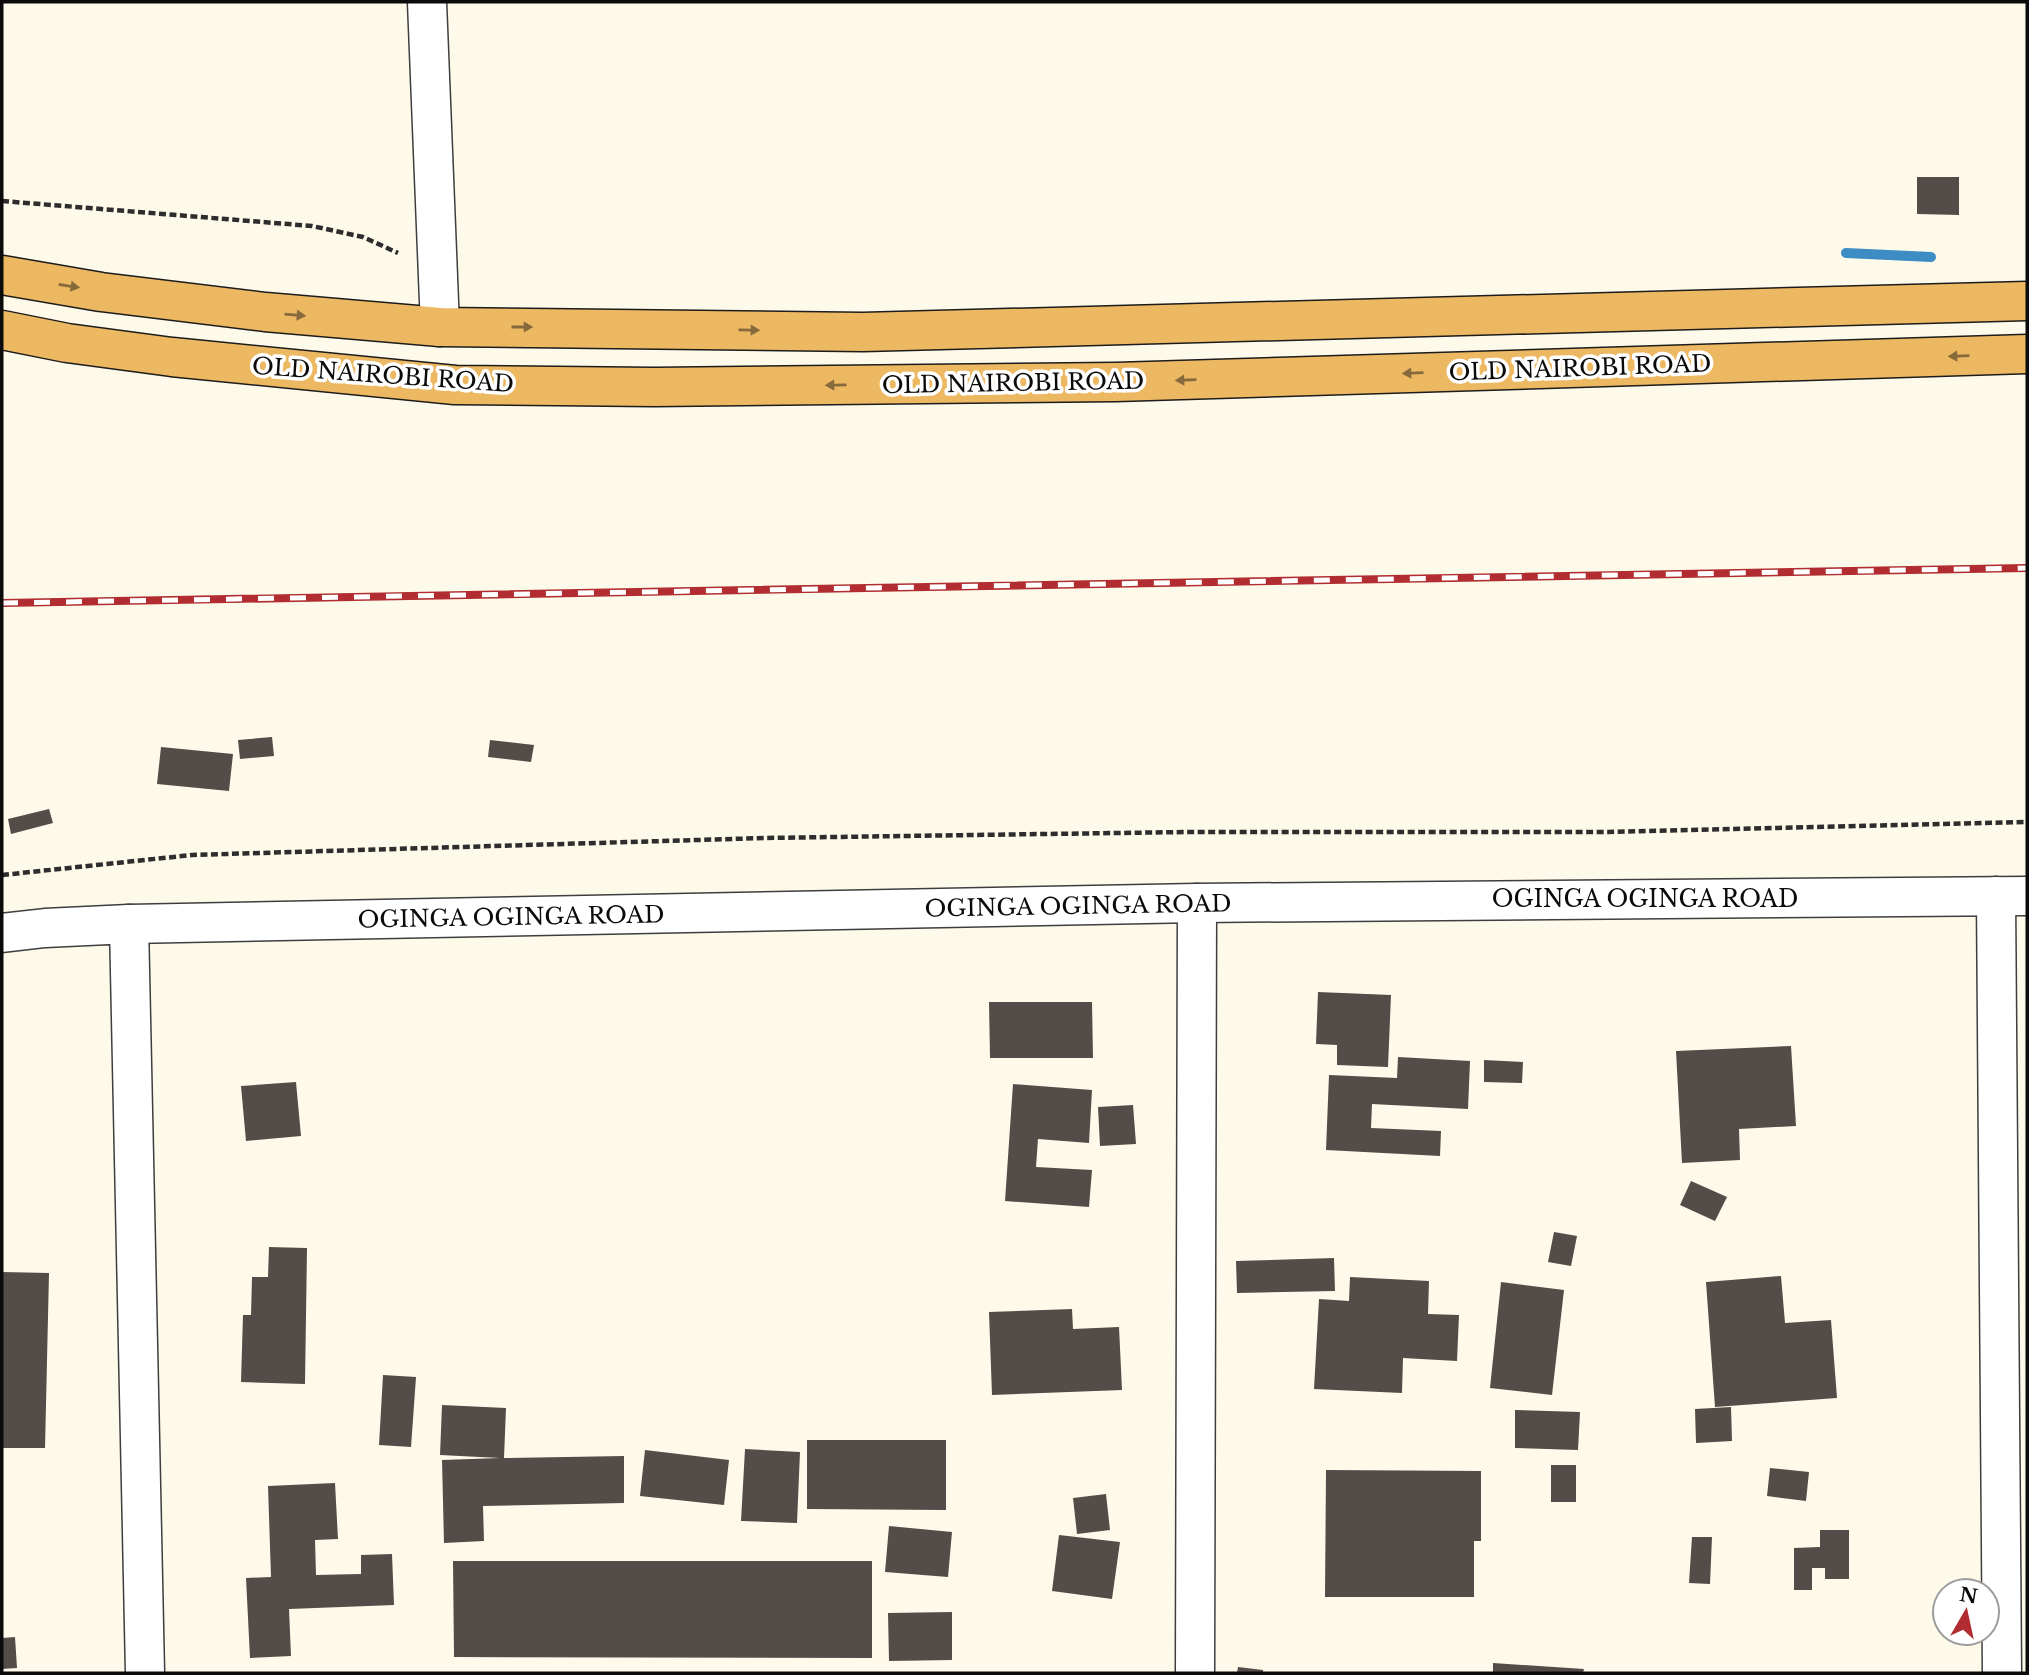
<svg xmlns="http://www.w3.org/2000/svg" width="2029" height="1675" font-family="'Libre Baskerville',serif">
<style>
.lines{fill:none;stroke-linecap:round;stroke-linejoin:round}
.stream{stroke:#3e8cc4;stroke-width:10}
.building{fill:#534c48}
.minor-casing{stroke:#3e3e3e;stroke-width:41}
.tertiary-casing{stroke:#3e3e3e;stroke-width:41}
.trunk-casing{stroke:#1c1c1c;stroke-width:41}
.path{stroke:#2d2d2d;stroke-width:4.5;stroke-dasharray:7 3.5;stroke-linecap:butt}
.minor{stroke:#fff;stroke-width:38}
.tertiary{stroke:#fff;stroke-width:38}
.trunk{stroke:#edb862;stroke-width:38}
.rail-casing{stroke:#b12d31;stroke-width:8}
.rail{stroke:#fff;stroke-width:5;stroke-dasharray:16;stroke-linecap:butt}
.oneway{fill:#876a3b}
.labels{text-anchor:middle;stroke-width:7;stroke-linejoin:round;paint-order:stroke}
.street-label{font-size:23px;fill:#0b0b0b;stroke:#fff}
</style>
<rect width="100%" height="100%" fill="#fefaea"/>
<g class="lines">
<path class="stream" d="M 1846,253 L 1931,257"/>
</g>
<path class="building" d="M 1917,177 L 1959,177 L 1959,215 L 1917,214 Z
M 272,737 L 274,756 L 240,759 L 238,740 Z
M 490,740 L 534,745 L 531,762 L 488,757 Z
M 161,747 L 233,754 L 229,791 L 157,784 Z
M 49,809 L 53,823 L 11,834 L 8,819 Z
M 1318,992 L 1391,995 L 1388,1067 L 1337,1065 L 1337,1045 L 1316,1044 Z
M 989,1002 L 1092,1002 L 1093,1058 L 990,1058 Z
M 1791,1046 L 1796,1126 L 1739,1129 L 1740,1160 L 1682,1163 L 1676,1051 Z
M 1398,1057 L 1470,1061 L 1468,1109 L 1372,1104 L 1371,1128 L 1441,1131 L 1440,1156 L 1326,1150 L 1329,1075 L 1397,1078 Z
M 1484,1060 L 1523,1062 L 1522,1083 L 1484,1082 Z
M 296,1082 L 301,1136 L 246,1141 L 241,1086 Z
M 1013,1084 L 1092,1090 L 1089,1143 L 1038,1139 L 1036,1167 L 1092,1170 L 1089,1207 L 1005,1201 Z
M 1133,1105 L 1136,1144 L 1100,1146 L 1098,1107 Z
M 1691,1181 L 1727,1197 L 1715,1221 L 1680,1205 Z
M 1554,1232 L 1577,1236 L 1571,1266 L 1548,1262 Z
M 269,1247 L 307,1248 L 305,1384 L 241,1382 L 243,1315 L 251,1315 L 252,1277 L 268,1277 Z
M 1334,1258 L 1335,1291 L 1237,1293 L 1236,1261 Z
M 2,1272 L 49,1273 L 45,1448 L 2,1448 Z
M 1781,1276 L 1785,1323 L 1831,1320 L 1837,1398 L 1715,1407 L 1706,1282 Z
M 1350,1277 L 1429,1281 L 1428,1314 L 1459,1315 L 1457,1361 L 1403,1358 L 1402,1393 L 1314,1389 L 1319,1299 L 1349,1301 Z
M 1501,1282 L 1564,1290 L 1552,1395 L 1490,1388 Z
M 1072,1309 L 1073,1329 L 1119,1327 L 1122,1390 L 992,1395 L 989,1312 Z
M 383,1375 L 416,1377 L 411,1447 L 379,1445 Z
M 442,1405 L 506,1408 L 504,1458 L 624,1456 L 624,1503 L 483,1506 L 484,1541 L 444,1543 L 442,1460 L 500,1458 L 440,1455 Z
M 1731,1407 L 1732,1441 L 1696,1443 L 1695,1409 Z
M 1515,1410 L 1580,1412 L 1578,1450 L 1515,1448 Z
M 807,1440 L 946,1440 L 946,1510 L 807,1509 Z
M 745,1449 L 800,1452 L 797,1523 L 741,1521 Z
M 645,1450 L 729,1460 L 724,1505 L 640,1496 Z
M 1551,1465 L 1576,1465 L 1576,1502 L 1551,1502 Z
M 1770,1468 L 1809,1472 L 1806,1501 L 1767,1496 Z
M 1326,1470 L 1481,1471 L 1481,1541 L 1474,1541 L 1474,1597 L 1325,1597 Z
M 335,1483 L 338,1539 L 315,1540 L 316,1575 L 361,1574 L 361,1555 L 392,1554 L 394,1605 L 289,1609 L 291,1656 L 250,1658 L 246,1578 L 271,1577 L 268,1486 Z
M 1106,1494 L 1110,1530 L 1077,1534 L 1073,1498 Z
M 889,1526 L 952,1532 L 948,1577 L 885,1572 Z
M 1820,1530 L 1849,1530 L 1849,1579 L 1825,1579 L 1825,1568 L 1812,1568 L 1812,1590 L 1794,1590 L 1794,1548 L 1820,1547 Z
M 1059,1535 L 1120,1542 L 1112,1599 L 1052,1591 Z
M 1692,1537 L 1712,1537 L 1710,1584 L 1689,1583 Z
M 453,1561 L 872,1561 L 872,1658 L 454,1657 Z
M 952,1612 L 952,1660 L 889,1661 L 888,1613 Z
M 15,1637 L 17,1668 L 2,1669 L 2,1638 Z
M 1493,1663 L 1584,1669 L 1583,1673 L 1493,1673 Z
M 1238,1667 L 1263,1670 L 1263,1673 L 1237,1673 Z"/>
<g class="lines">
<defs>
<path id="minor" d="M 427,2 L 440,327
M 1996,896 L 2002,1673
M 2,933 L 45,928 L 129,924 L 145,1673
M 1195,1673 L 1197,903"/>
<path id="tertiary" d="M 129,924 L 1197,903 L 2027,896"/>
<path id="trunk" d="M 2,275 L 101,292 L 265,312 L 440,327 L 863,332 L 2027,301
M 2,330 L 67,343 L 172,357 L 455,385 L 654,387 L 1116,382 L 2027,354"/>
</defs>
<use href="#minor" class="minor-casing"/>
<use href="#tertiary" class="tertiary-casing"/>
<use href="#trunk" class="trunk-casing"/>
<path class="path" d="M 2,201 L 312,226 L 363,237 L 398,253
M 2,875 L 192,855 L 764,838 L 1186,832 L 1608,832 L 2027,822"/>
<use href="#minor" class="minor"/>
<use href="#tertiary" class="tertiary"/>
<use href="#trunk" class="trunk"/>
<defs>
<path id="rail" d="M 2,603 L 2027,568"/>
</defs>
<use href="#rail" class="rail-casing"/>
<use href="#rail" class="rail"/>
</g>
<defs><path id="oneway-solid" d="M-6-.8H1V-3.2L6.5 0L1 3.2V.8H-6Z" transform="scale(1.75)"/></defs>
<g class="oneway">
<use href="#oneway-solid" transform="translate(69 286) rotate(9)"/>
<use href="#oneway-solid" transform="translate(295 315) rotate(5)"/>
<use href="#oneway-solid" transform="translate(522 327)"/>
<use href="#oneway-solid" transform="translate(749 330) rotate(1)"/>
<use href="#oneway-solid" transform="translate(1959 356) rotate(178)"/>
<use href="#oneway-solid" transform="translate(1413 373) rotate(178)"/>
<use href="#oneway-solid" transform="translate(1186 380) rotate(178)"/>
<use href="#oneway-solid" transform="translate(836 385) rotate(179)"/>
</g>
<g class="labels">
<g class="street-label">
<text transform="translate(1580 368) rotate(-2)" y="8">OLD NAIROBI ROAD</text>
<text transform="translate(383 375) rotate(4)" y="8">OLD NAIROBI ROAD</text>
<text transform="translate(1013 383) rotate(-1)" y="8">OLD NAIROBI ROAD</text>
<text x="1645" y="907">OGINGA OGINGA ROAD</text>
<text transform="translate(1078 906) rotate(-1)" y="8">OGINGA OGINGA ROAD</text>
<text transform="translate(511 917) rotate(-1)" y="8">OGINGA OGINGA ROAD</text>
</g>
</g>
<rect width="2029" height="1675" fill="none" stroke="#0b0b0b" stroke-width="7"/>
<g transform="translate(1966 1612) rotate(9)"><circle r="33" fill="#ffffff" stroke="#9d9d9d" stroke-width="2"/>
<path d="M0-5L12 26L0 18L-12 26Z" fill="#b12d31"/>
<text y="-10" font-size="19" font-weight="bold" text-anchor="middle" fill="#0b0b0b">N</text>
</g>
</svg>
